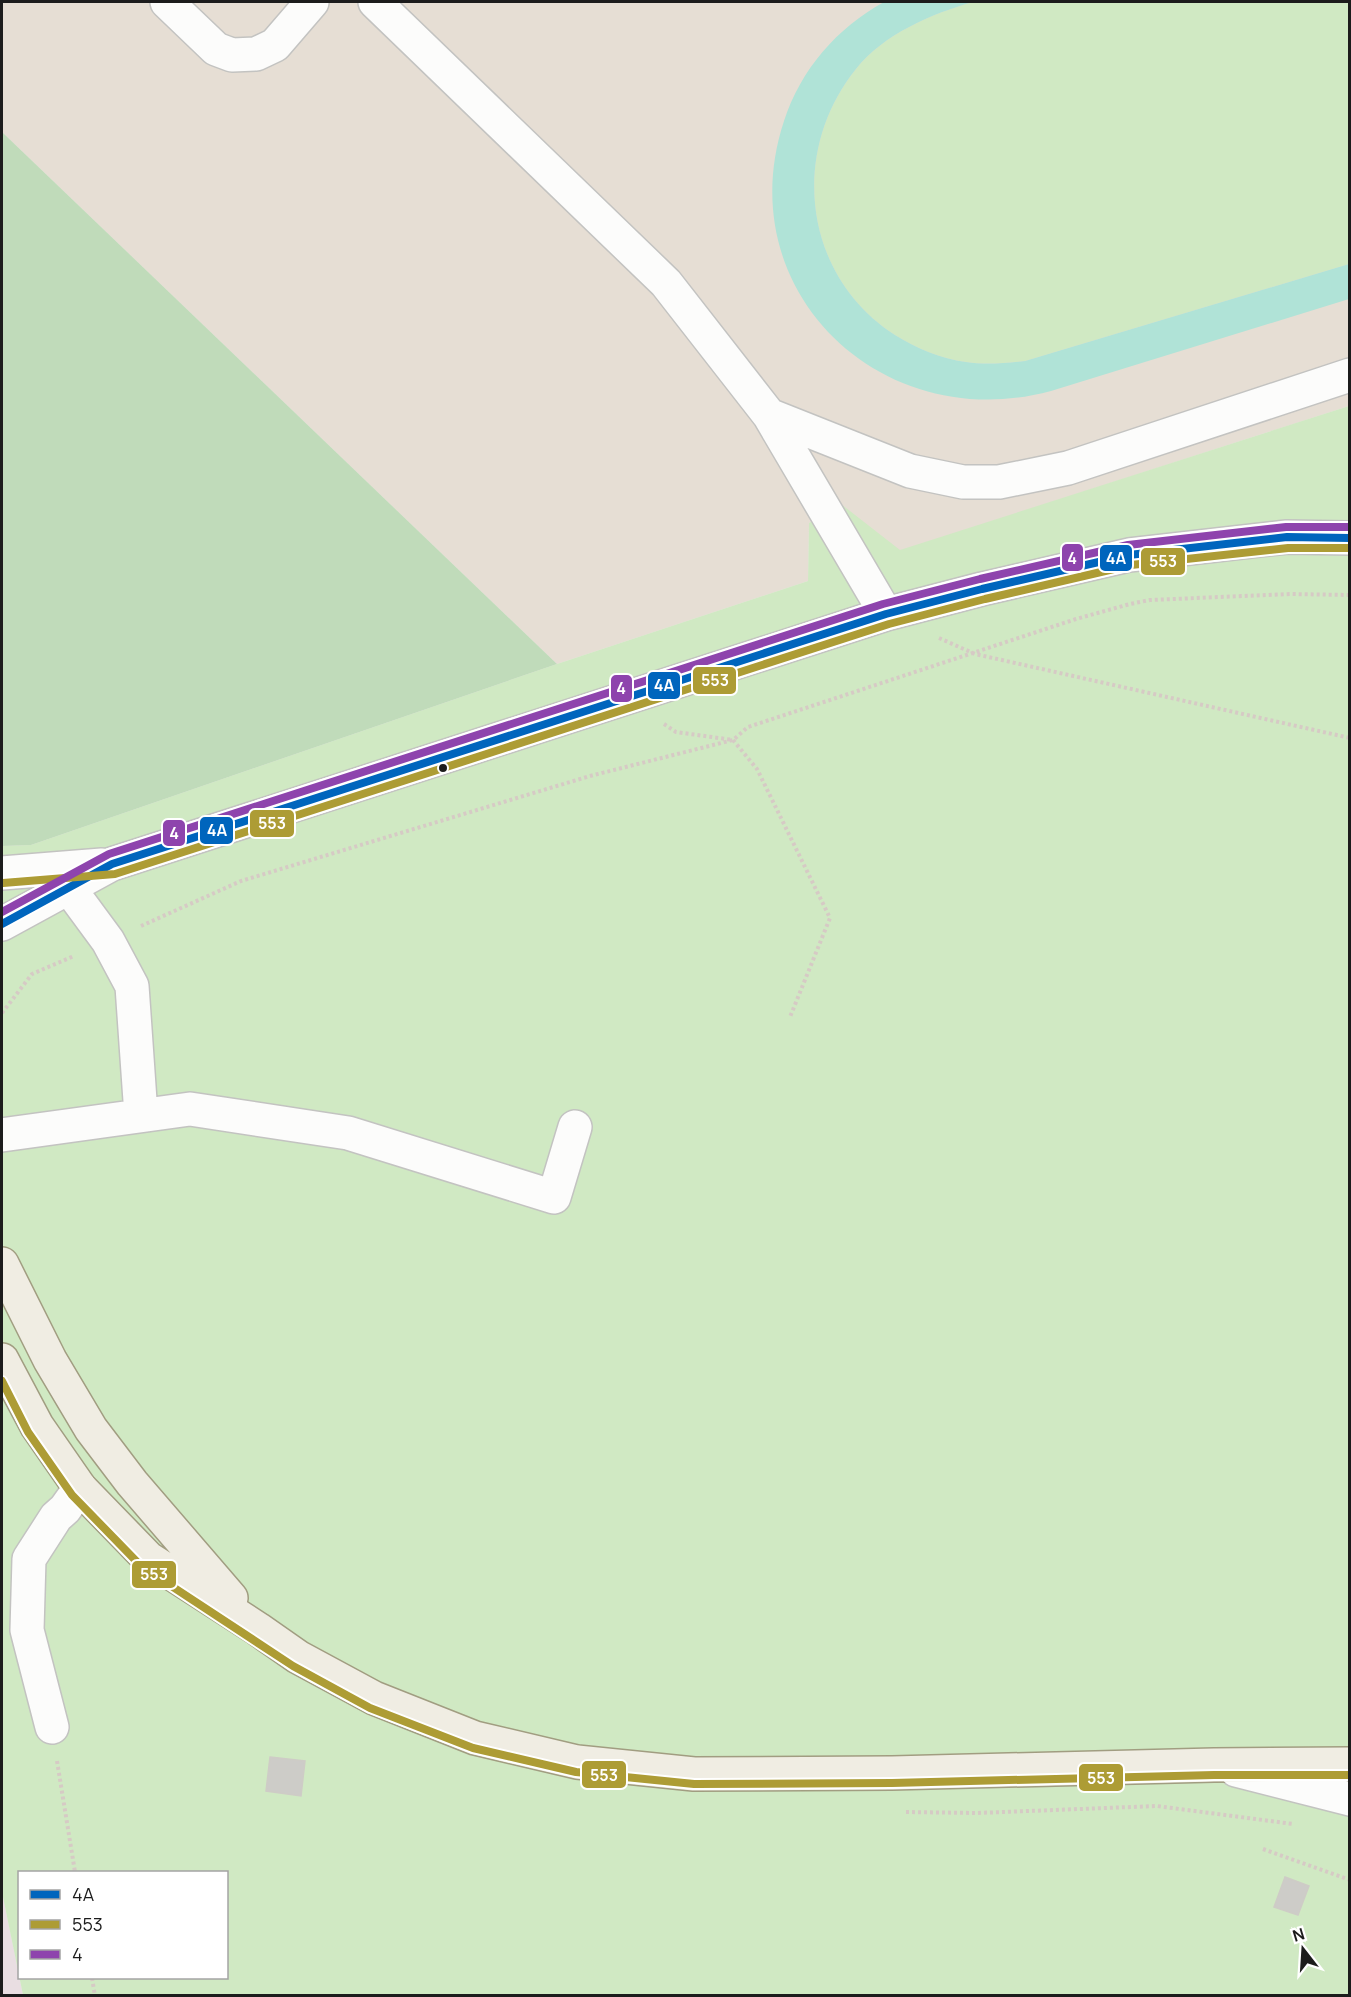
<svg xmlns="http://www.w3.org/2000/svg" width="1351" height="1997" font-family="Manrope,sans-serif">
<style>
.industrial{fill:#e9dee2}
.military{fill:#e6ded4}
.grass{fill:#d0e9c3;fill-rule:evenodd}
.forest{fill:#c0dbba}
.pitch{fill:#b0e3d7}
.building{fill:#cdccc8;stroke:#ceccc6;stroke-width:1.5}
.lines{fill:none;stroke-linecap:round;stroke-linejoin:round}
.minor-casing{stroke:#c3c3c1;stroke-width:36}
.major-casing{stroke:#a19d81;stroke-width:36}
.path{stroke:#d6cac5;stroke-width:4;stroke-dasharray:3 3;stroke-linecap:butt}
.minor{stroke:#fcfcfb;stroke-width:33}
.major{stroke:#f0ede3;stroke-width:33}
.bus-1-casing{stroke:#fff;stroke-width:12}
.bus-2-casing{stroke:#fff;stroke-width:12}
.bus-3-casing{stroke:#fff;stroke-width:12}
.bus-1{stroke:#0065bd;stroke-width:8}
.bus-2{stroke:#ad9c35;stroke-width:8}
.bus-3{stroke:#8e44ad;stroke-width:8}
.bus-dot{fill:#1c1c1c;stroke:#fff;stroke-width:2}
.line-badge{stroke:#fff;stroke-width:2}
.badge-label{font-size:16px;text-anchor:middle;font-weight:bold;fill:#fff}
</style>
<rect width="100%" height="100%" fill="#ebeae5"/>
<path class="industrial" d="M 2,1892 L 23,1995 L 2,1995 Z"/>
<path class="military" d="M 2,2 L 1349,2 L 1349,406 L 900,551 L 828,513 L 809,523 L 808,581 L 557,664 L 2,132 Z"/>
<path class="grass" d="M 973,2 L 1349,2 L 1349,264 L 1025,361 C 1006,363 986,365 966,362 C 941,359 916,348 895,335 C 803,276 789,152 856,69 C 884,34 931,14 973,2 Z
M 1349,406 L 1349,1995 L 23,1995 L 2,1892 L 2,846 L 31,845 L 557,664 L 808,581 L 809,523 L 841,504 L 900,550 ZM 20,1872 L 226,1872 L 226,1978 L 20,1978 Z"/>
<path class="forest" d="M 2,132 L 557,664 L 31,845 L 2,846 Z"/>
<path class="pitch" d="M 884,2 L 973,2 C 931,14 884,34 856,69 C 789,152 803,276 895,335 C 916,348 941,359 966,362 C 986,365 1006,363 1025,361 L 1349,264 L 1349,299 L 1051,391 C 882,437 728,291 784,121 C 801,69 837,28 884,2 Z"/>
<path class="building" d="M 270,1757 L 305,1761 L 301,1796 L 266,1791 Z
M 1285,1877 L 1309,1886 L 1298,1915 L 1274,1907 Z"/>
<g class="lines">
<defs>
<path id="minor" d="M 167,2 L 216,49 L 232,55 L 256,54 L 275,45 L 312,2
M 375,2 L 666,283 L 769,415 L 886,614
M 769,415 L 910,471 L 963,482 L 999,482 L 1068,468 L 1350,375
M 2,873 L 102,865
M 69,888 L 108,941 L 132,986 L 141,1115
M 2,924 L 112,864 L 886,614 L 982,589 L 1129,555 L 1287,537 L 1350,538
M 2,1135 L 190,1109 L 348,1133 L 554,1197 L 575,1127
M 52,1727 L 27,1630 L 29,1559 L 56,1517 L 65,1509 L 80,1488
M 1236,1770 L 1350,1799"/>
<path id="major" d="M 2,1264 L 50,1360 L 91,1429 L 132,1483 L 231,1598
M 2,1360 L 37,1426 L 80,1488 L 148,1558 L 258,1629 L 298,1657 L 374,1698 L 475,1738 L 577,1762 L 694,1774 L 892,1773 L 1214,1765 L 1350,1764"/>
</defs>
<use href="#minor" class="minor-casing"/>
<use href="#major" class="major-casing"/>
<path class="path" d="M 939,638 L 975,654 L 1350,738
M 664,724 L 676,732 L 733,740 L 757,769 L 830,918 L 790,1017
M 141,926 L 241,881 L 590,776 L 733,740 L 748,727 L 1076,619 L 1130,604 L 1150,600 L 1290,594 L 1350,595
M 2,1013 L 32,974 L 74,956
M 57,1761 L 75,1872
M 906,1812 L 977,1813 L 1157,1806 L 1293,1824
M 1263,1849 L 1350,1880
M 92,1978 L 95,1996"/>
<use href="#minor" class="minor"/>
<use href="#major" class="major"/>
<defs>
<path id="bus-1" d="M 2,924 L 112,864 L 886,614 L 982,589 L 1129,555 L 1287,537 L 1350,538"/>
<path id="bus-2" d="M 3,883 L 115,874 L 889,624 L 985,599 L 1131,565 L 1288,548 L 1350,548
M 2,1381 L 28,1432 L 72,1495 L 141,1566 L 293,1666 L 370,1708 L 473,1748 L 576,1772 L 694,1784 L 892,1783 L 1214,1775 L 1350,1775"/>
<path id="bus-3" d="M 2,912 L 109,854 L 883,604 L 980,579 L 1128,545 L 1286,527 L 1350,527"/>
</defs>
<use href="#bus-1" class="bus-1-casing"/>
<use href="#bus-2" class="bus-2-casing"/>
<use href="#bus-3" class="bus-3-casing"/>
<use href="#bus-1" class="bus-1"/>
<use href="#bus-2" class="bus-2"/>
<use href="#bus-3" class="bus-3"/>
</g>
<circle class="bus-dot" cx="443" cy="768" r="5"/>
<g class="line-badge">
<rect x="1061" y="543" width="23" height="29" rx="6" fill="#8e44ad"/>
<rect x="1099" y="544" width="34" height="28" rx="6" fill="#0065bd"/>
<rect x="1140" y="547" width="46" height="29" rx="6" fill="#ad9c35"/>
<rect x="692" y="666" width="45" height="29" rx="6" fill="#ad9c35"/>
<rect x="647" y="671" width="34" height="29" rx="6" fill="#0065bd"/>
<rect x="610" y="674" width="23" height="29" rx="6" fill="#8e44ad"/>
<rect x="249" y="809" width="46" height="29" rx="6" fill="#ad9c35"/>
<rect x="199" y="816" width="35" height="29" rx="6" fill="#0065bd"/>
<rect x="162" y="819" width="24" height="28" rx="6" fill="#8e44ad"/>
<rect x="131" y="1560" width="46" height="29" rx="6" fill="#ad9c35"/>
<rect x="581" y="1760" width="46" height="29" rx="6" fill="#ad9c35"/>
<rect x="1078" y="1763" width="46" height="29" rx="6" fill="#ad9c35"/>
</g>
<g class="badge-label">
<text x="1072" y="564">4</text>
<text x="1116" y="564">4A</text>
<text x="1163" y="567">553</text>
<text x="715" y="686">553</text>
<text x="664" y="691">4A</text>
<text x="621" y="694">4</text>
<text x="272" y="829">553</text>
<text x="217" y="836">4A</text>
<text x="174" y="839">4</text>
<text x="154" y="1580">553</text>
<text x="604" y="1781">553</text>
<text x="1101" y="1784">553</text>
</g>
<rect width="1351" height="1997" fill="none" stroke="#1c1c1c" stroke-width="6"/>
<rect x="18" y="1871" width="210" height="108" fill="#ffffff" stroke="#a4a4a4" stroke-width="1.5"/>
<rect x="30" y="1890" width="30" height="9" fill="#0065bd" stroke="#a4a4a4" stroke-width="1.5"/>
<text x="72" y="1901" font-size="18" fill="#1c1c1c">4A</text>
<rect x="30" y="1920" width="30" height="9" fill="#ad9c35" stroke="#a4a4a4" stroke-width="1.5"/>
<text x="72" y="1931" font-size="18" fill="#1c1c1c">553</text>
<rect x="30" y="1950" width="30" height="9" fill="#8e44ad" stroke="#a4a4a4" stroke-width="1.5"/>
<text x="72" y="1961" font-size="18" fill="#1c1c1c">4</text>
<g transform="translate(1303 1949) rotate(343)" stroke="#ffffff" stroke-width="4.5" paint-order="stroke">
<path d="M0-4.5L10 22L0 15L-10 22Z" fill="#1c1c1c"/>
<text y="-9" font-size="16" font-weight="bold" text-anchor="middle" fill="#1c1c1c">N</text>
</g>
</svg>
